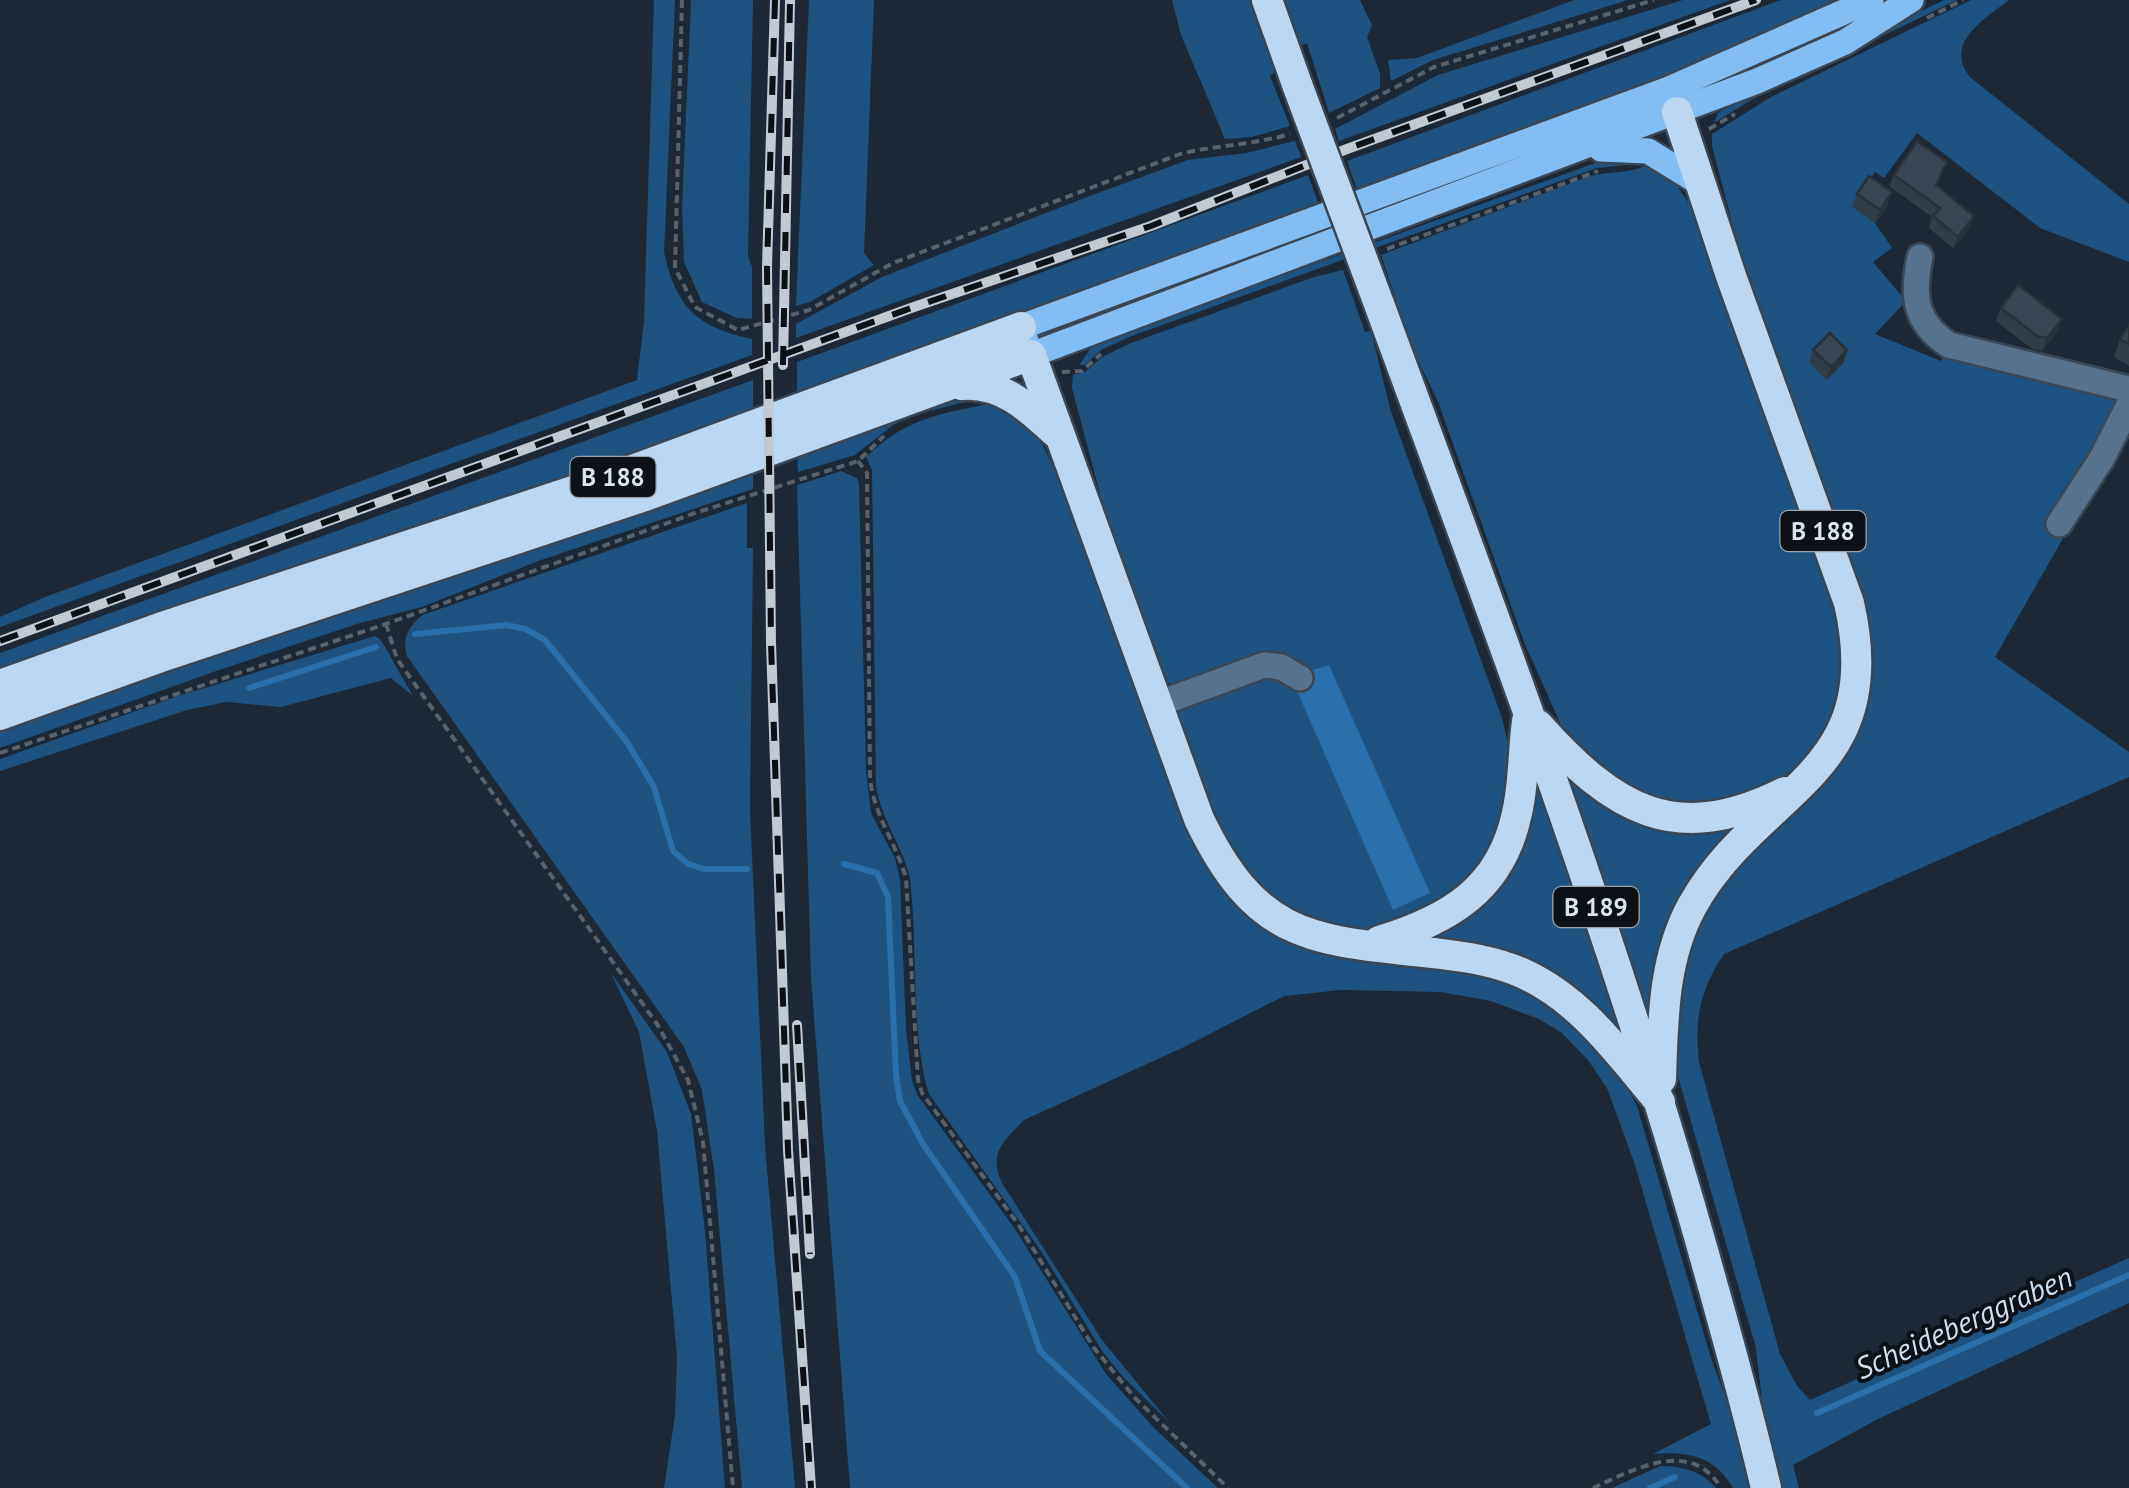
<svg xmlns="http://www.w3.org/2000/svg" width="2129" height="1488" font-family="'PT Sans',sans-serif">
<style>
.green{fill:#1e5381}
.water{fill:#286fab}
.lines{fill:none;stroke-linecap:round;stroke-linejoin:round}
.stream{stroke:#286fab;stroke-width:6}
.minor-casing{stroke:#3b4652;stroke-width:30}
.major-casing{stroke:#3b4652;stroke-width:30}
.highway-casing{stroke:#3b4652;stroke-width:35}
.path{stroke:#57626d;stroke-width:4;stroke-dasharray:8 5;stroke-linecap:butt}
.minor{stroke:#56728d;stroke-width:25}
.major{stroke:#82bdf4;stroke-width:25}
.highway{stroke:#bcd7f2;stroke-width:30}
.rail-casing{stroke:#c1cad3;stroke-width:10}
.rail{stroke:#0b1116;stroke-width:6;stroke-dasharray:19;stroke-linecap:butt}
.highway-bridge-casing{stroke:#3b4652;stroke-width:35;stroke-linecap:butt}
.highway-bridge{stroke:#bcd7f2;stroke-width:30}
.wall{fill:#313d48}
.shaded-wall{fill:#28323b}
.building{fill:#394754;stroke:#28323b;stroke-width:2.5}
.labels{text-anchor:middle;stroke-width:8;stroke-linejoin:round;paint-order:stroke}
.shield{fill:#0b1116;stroke:#9da5ac;stroke-width:2.5}
.shield-label{font-size:25px;font-weight:bold;fill:#dbe4ec}
.water-label{font-size:30px;font-style:italic;fill:#cedff0;stroke:#0b1116}
</style>
<rect width="100%" height="100%" fill="#1c2835"/>
<path class="green" d="M 654,0 L 675,0 L 664,252 C 676,307 696,327 752,339 L 752,355 L 0,627 L 0,617 L 45,597 L 637,380 L 644,321 Z
M 691,0 L 753,0 L 748,256 L 752,267 L 752,319 L 737,318 L 702,302 L 684,262 L 682,207 Z
M 809,0 L 874,0 L 864,253 L 874,265 L 810,302 L 796,306 Z
M 1172,0 L 1250,0 L 1275,72 L 1270,76 L 1290,126 L 1252,137 L 1225,139 L 1181,35 Z
M 1282,0 L 1360,0 L 1372,25 L 1367,37 L 1380,74 L 1380,88 L 1329,113 L 1307,43 L 1299,47 Z
M 1574,0 L 1628,0 L 1433,60 L 1391,81 L 1388,60 L 1417,58 Z
M 1683,0 L 1730,0 L 1339,141 L 1335,129 L 1438,75 Z
M 1781,0 L 1840,0 L 1668,78 L 1358,193 L 1347,161 Z
M 1944,0 L 1957,0 L 1761,94 L 1714,123 L 1718,113 L 1734,103 Z
M 1971,0 L 2009,0 C 1984,19 1943,44 1970,77 L 2129,204 L 2129,262 L 2040,228 L 1917,133 L 1884,178 L 1875,172 L 1853,206 L 1875,223 L 1892,248 L 1873,262 L 1906,301 L 1875,334 L 1941,361 L 1943,356 L 2121,402 L 2066,533 L 1995,657 L 2129,752 L 2129,777 L 1724,954 C 1700,989 1694,1020 1699,1062 L 1780,1354 L 1797,1386 L 1810,1400 L 2129,1258 L 2129,1303 L 1880,1418 L 1793,1465 L 1799,1488 L 1779,1488 L 1763,1410 L 1756,1348 L 1679,1080 L 1673,1050 L 1677,968 L 1721,879 L 1835,770 L 1852,743 L 1870,691 L 1871,666 L 1865,617 L 1749,287 L 1712,146 L 1712,134 L 1771,97 Z
M 1295,141 L 1301,157 L 796,338 L 796,324 L 882,277 L 1087,197 L 1188,160 L 1246,153 Z
M 1615,156 L 1640,160 L 1635,164 L 1597,168 L 1129,337 L 1101,350 L 1085,365 L 1079,365 L 1091,348 L 1128,331 Z
M 1648,164 L 1670,175 L 1692,208 L 1822,561 L 1843,637 L 1842,686 L 1829,724 L 1806,759 L 1786,778 L 1706,809 L 1620,790 L 1565,734 L 1524,642 L 1438,402 L 1399,320 L 1402,317 L 1381,255 L 1590,176 C 1610,171 1631,174 1648,164 Z
M 1308,175 L 1319,205 L 797,399 L 797,362 Z
M 1343,270 L 1365,332 L 1371,331 L 1391,412 L 1502,718 C 1512,759 1517,800 1500,839 C 1456,941 1327,960 1252,881 C 1210,837 1195,770 1174,715 L 1191,698 L 1263,669 L 1291,676 L 1294,671 L 1292,664 C 1261,648 1213,677 1183,689 L 1161,679 L 1114,547 L 1072,388 L 1073,375 L 1085,372 L 1102,357 L 1131,343 L 1314,277 Z
M 753,380 L 753,411 L 522,493 L 0,669 L 0,653 Z
M 948,398 L 977,399 L 917,414 L 893,425 L 855,455 L 798,472 L 797,454 Z
M 993,403 L 1032,424 L 1074,508 L 1202,856 L 1237,906 L 1285,940 L 1337,957 L 1448,962 L 1546,994 L 1616,1067 L 1637,1106 L 1711,1358 L 1742,1442 L 1752,1488 L 1733,1488 C 1715,1456 1688,1451 1653,1454 L 1711,1424 L 1634,1162 L 1607,1088 L 1588,1060 L 1562,1033 L 1539,1019 L 1491,1001 L 1441,992 L 1341,990 L 1284,996 L 1184,1047 L 1024,1120 C 1003,1142 988,1153 1002,1183 L 1102,1340 L 1169,1422 L 1123,1377 L 1102,1351 L 1043,1254 L 929,1094 C 910,1033 918,945 910,879 C 903,846 881,820 876,786 L 872,470 L 866,457 C 906,418 939,414 993,403 Z
M 753,470 L 753,489 L 541,560 L 422,607 L 360,623 L 219,670 L 0,748 L 0,732 L 377,598 Z
M 841,471 L 857,478 L 859,484 L 866,769 L 871,813 L 895,858 L 900,880 L 906,1029 L 912,1081 L 918,1096 L 1013,1226 L 1106,1374 L 1154,1428 L 1218,1488 L 850,1488 L 811,977 L 797,485 Z
M 747,503 L 747,548 L 753,548 L 750,810 L 765,1146 L 795,1488 L 742,1488 L 714,1170 L 702,1090 L 684,1047 L 407,656 C 402,639 408,627 422,615 Z
M 375,636 L 381,640 L 413,696 L 391,678 L 281,707 L 226,702 L 187,710 L 0,771 L 0,759 L 178,696 Z
M 1556,751 L 1590,792 L 1742,820 L 1652,1033 Z
M 1529,756 L 1633,1054 L 1593,1008 L 1417,943 L 1482,899 Z
M 611,973 L 667,1052 L 691,1114 L 705,1231 L 725,1488 L 664,1488 L 675,1416 L 677,1357 L 657,1131 L 639,1032 Z
M 1660,1466 C 1681,1466 1702,1471 1716,1488 L 1612,1488 Z"/>
<path class="water" d="M 1329,665 L 1430,893 L 1393,910 L 1297,691 L 1307,672 Z"/>
<g class="lines">
<path class="stream" d="M 415,634 L 507,625 L 525,629 L 545,640 L 627,742 L 654,787 L 673,851 L 688,864 L 704,869 L 747,869
M 249,688 L 376,647
M 844,864 L 877,873 L 888,897 L 896,1075 L 900,1101 L 923,1144 L 1015,1277 L 1040,1351 L 1187,1488
M 1817,1413 L 2129,1275
M 1650,1488 L 1675,1477"/>
<defs>
<path id="minor" d="M 1920,257 C 1912,295 1914,322 1949,345 L 2129,389
M 2059,524 L 2102,458 L 2129,405
M 1158,704 L 1264,665 L 1281,667 L 1300,678"/>
<path id="major" d="M 1871,0 L 1669,89 L 1021,327 L 1031,355 L 1757,81 L 1845,42 L 1911,0
M 1601,149 L 1648,151 L 1700,183"/>
<path id="highway" d="M 1267,0 L 1298,87
M 1379,304 C 1492,611 1608,918 1698,1233 C 1722,1318 1746,1402 1766,1488
M 962,385 C 1001,382 1028,407 1055,432
M 0,685 L 159,628 L 597,483 L 1021,327
M 0,715 L 167,655 L 648,495 L 1031,355 L 1199,819 C 1257,940 1311,940 1433,953 C 1464,957 1492,960 1522,973 C 1582,1000 1618,1053 1660,1102
M 1538,725 C 1614,810 1675,847 1785,792
M 1379,941 C 1448,920 1501,890 1517,813 C 1524,783 1523,751 1527,721
M 1661,1079 C 1663,1020 1663,959 1692,906 C 1759,786 1889,777 1849,603 L 1731,276 L 1677,112"/>
</defs>
<use href="#minor" class="minor-casing"/>
<use href="#major" class="major-casing"/>
<use href="#highway" class="highway-casing"/>
<path class="path" d="M 682,0 L 675,268 L 695,307 L 738,330 L 809,310 L 893,263 L 1180,154 C 1216,145 1253,145 1290,134
M 1927,18 L 1963,0
M 1337,118 L 1434,67 L 1654,0
M 1709,129 L 1735,114
M 1387,249 L 1598,171
M 1062,372 L 1082,371 L 1101,354
M 858,461 L 867,473 L 870,778 C 874,816 896,843 906,878 L 918,1080 L 922,1093 L 1018,1224 L 1094,1348 L 1136,1399 L 1228,1488
M 386,624 L 397,659 L 657,1024 L 688,1080 L 703,1142 L 733,1488
M 0,753 L 386,624 L 695,513 L 858,461 L 884,436
M 1593,1488 C 1633,1470 1691,1437 1721,1488"/>
<use href="#minor" class="minor"/>
<use href="#major" class="major"/>
<use href="#highway" class="highway"/>
<defs>
<path id="rail" d="M 775,0 L 767,267 L 771,643 L 788,1150 L 811,1488
M 783,365 L 790,0
M 0,641 L 911,308 L 1151,226 L 1347,149 L 1756,0
M 797,1025 L 810,1254"/>
</defs>
<use href="#rail" class="rail-casing"/>
<use href="#rail" class="rail"/>
<defs>
<path id="highway-bridge" d="M 1298,87 L 1379,304"/>
</defs>
<use href="#highway-bridge" class="highway-bridge-casing"/>
<use href="#highway-bridge" class="highway-bridge"/>
</g>
<path class="wall" d="M 1947,162 L 1937,186 L 1970,228 L 1953,248 L 1929,228 L 1932,217 L 1889,186 L 1894,175 Z
M 1857,194 L 1888,205 L 1875,223 L 1852,207 Z
M 2001,308 L 2057,332 L 2042,351 L 2032,349 L 1996,321 Z
M 2129,326 L 2129,366 L 2114,357 L 2120,339 Z
M 1813,350 L 1847,350 L 1843,363 L 1826,380 L 1809,362 Z"/>
<path class="shaded-wall" d="M 1892,192 L 1888,205 L 1875,223 L 1880,210 Z
M 1974,216 L 1970,228 L 1953,248 L 1958,237 Z
M 2062,319 L 2057,332 L 2042,351 L 2047,338 Z
M 1847,350 L 1843,363 L 1826,380 L 1831,367 Z"/>
<path class="building" d="M 1917,141 L 1947,162 L 1936,185 L 1974,216 L 1958,237 L 1933,216 L 1940,208 L 1894,175 Z
M 1869,176 L 1892,192 L 1880,210 L 1857,194 Z
M 2018,285 L 2062,319 L 2047,338 L 2037,336 L 2001,308 Z
M 2129,326 L 2129,345 L 2120,339 Z
M 1830,333 L 1847,350 L 1831,367 L 1813,350 Z"/>
<g class="labels">
<g class="shield">
<rect x="570.5" y="457" width="85" height="40" rx="8"/>
<rect x="1780.5" y="511" width="85" height="40" rx="8"/>
<rect x="1553.5" y="887" width="85" height="40" rx="8"/>
</g>
<g class="shield-label">
<text x="613" y="486">B 188</text>
<text x="1823" y="540">B 188</text>
<text x="1596" y="916">B 189</text>
</g>
<g class="water-label">
<text transform="translate(1964 1323) rotate(-24)" y="10">Scheideberggraben</text>
</g>
</g>
</svg>
